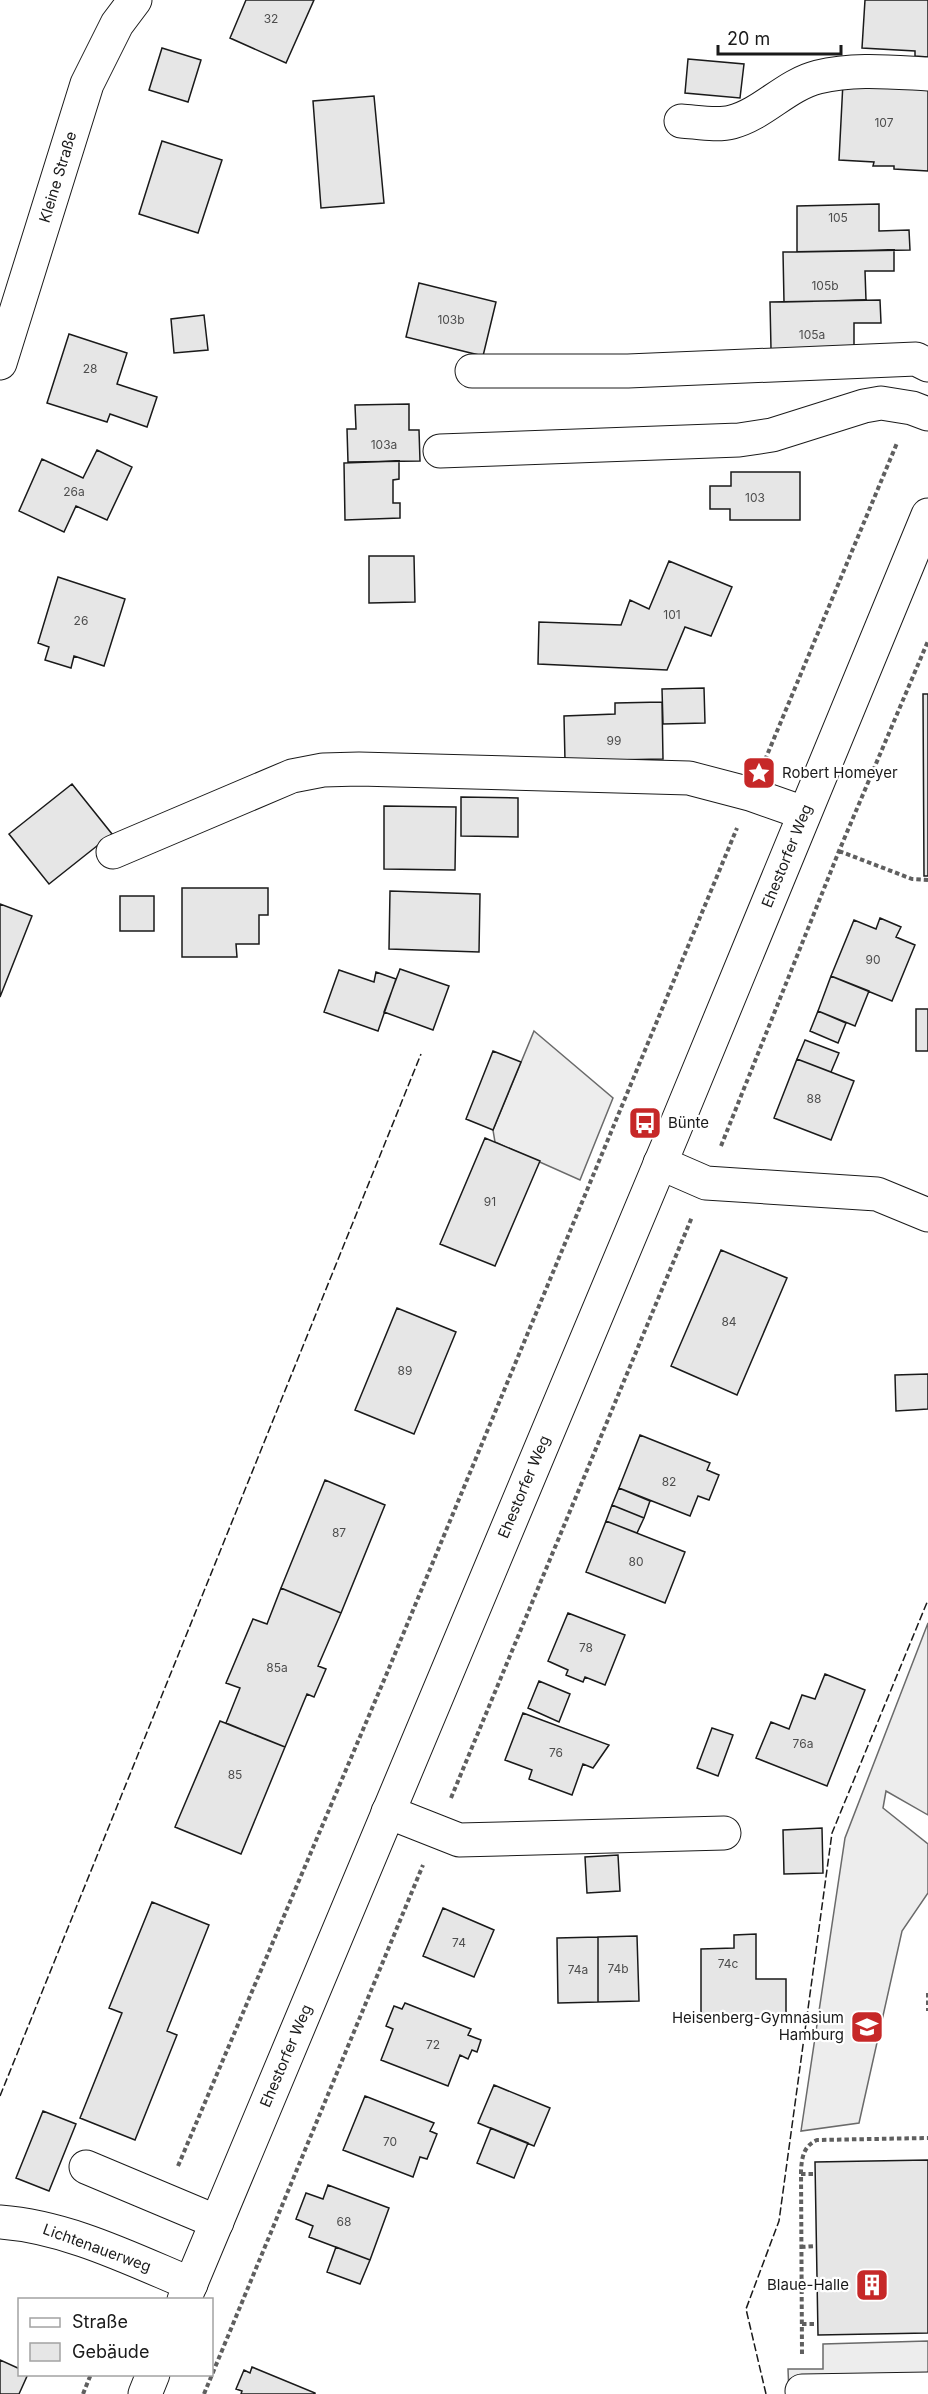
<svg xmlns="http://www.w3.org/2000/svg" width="928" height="2394" font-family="Inter,sans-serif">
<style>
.built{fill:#ededed;stroke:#6a6a6a;stroke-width:1.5}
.building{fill:#e6e6e6;stroke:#1a1a1a;stroke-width:1.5}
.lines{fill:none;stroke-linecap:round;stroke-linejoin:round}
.minor-casing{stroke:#1a1a1a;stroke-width:35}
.major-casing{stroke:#1a1a1a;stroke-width:35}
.path{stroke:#5f5f5f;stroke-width:4;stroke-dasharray:4.5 3;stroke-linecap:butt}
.minor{stroke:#fff;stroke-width:33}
.major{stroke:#fff;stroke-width:33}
.fence{stroke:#1a1a1a;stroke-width:1.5;stroke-dasharray:8 3;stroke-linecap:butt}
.labels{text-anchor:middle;stroke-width:4.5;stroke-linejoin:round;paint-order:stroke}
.number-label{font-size:12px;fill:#4d4d4d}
.street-label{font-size:15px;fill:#1a1a1a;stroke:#fff}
.poi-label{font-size:15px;fill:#1a1a1a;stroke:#fff;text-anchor:start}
</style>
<rect width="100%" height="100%" fill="#fff"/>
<path class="built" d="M 534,1031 L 613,1098 L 580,1180 L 495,1142 L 493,1130 Z
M 928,1623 L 928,1815 L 886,1791 L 883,1808 L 928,1844 L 928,1893 L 902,1931 L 859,2123 L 801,2131 L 845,1838 Z
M 928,2341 L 928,2394 L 789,2394 L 788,2369 L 823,2369 L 823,2344 Z"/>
<path class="building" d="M 246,0 L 314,0 L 286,63 L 230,38 Z
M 865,0 L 928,0 L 928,57 L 915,56 L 915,51 L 862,48 Z
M 162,48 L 201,60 L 188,102 L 149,90 Z
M 688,59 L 744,64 L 740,98 L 685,93 Z
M 843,82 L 928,86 L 928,171 L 894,169 L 894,166 L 873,166 L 874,162 L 839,160 Z
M 374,96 L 384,203 L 321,208 L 313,101 Z
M 162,141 L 222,160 L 198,233 L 139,214 Z
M 879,204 L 879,231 L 909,230 L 910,250 L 797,252 L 797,206 Z
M 894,250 L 894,271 L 865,271 L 866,300 L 784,302 L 783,252 Z
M 419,283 L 496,302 L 483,356 L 406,337 Z
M 880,300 L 881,323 L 854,323 L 854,348 L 771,349 L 770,302 Z
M 204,315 L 208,350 L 174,353 L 171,319 Z
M 69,334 L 127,353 L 117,384 L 157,397 L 147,427 L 110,414 L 107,422 L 47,403 Z
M 409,404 L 409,430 L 419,430 L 420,461 L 348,462 L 347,429 L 356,429 L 355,405 Z
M 97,450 L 132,467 L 107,520 L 76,506 L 64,532 L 19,511 L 42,459 L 83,478 Z
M 399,461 L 399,479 L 393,480 L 393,503 L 400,503 L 400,518 L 345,520 L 344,463 Z
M 731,472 L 800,472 L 800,520 L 730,520 L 730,509 L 710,509 L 710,486 L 731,486 Z
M 369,556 L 414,556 L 415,602 L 369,603 Z
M 669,561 L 732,587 L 711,636 L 685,627 L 667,670 L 538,664 L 539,622 L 621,625 L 630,600 L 649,609 Z
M 58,577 L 125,599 L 104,666 L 74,656 L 71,668 L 45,660 L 49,647 L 38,643 Z
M 704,688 L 705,723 L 663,724 L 662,689 Z
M 923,694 L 928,694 L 928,876 L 924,876 Z
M 662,702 L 663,759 L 565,761 L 564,716 L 615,714 L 615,703 Z
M 72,784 L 112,834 L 49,884 L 9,834 Z
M 461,797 L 518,798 L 518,837 L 461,836 Z
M 384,806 L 456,807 L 455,870 L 384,869 Z
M 182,888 L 268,888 L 268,915 L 259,915 L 259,944 L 236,944 L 237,957 L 182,957 Z
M 390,891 L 480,894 L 479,952 L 389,949 Z
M 120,896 L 154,896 L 154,931 L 120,931 Z
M 0,904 L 32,916 L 0,997 Z
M 880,918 L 901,927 L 896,937 L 915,945 L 892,1001 L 831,976 L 854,920 L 876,929 Z
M 400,969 L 449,986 L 433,1030 L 384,1012 Z
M 339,970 L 374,982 L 376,972 L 396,979 L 378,1031 L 324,1012 Z
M 831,976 L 869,991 L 855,1026 L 818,1011 Z
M 916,1009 L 928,1009 L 928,1051 L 916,1051 Z
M 818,1011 L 846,1023 L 838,1043 L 810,1031 Z
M 805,1040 L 839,1053 L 831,1072 L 797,1059 Z
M 493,1051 L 521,1062 L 493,1130 L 466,1119 Z
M 797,1059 L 854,1081 L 831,1140 L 774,1118 Z
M 485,1138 L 540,1161 L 495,1266 L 440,1244 Z
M 721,1250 L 787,1278 L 737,1395 L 671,1366 Z
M 397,1308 L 456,1332 L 414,1434 L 355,1410 Z
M 928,1374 L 928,1409 L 896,1411 L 895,1375 Z
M 640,1435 L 710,1463 L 707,1470 L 719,1475 L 709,1500 L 698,1496 L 690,1516 L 619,1488 Z
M 325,1480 L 385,1505 L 341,1613 L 281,1588 Z
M 619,1488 L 650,1501 L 644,1518 L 612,1505 Z
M 612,1505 L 644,1518 L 637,1533 L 606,1521 Z
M 606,1521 L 685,1552 L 665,1603 L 586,1572 Z
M 281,1588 L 341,1613 L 318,1666 L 326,1669 L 314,1697 L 307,1694 L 285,1747 L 226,1723 L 240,1688 L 226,1683 L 253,1619 L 267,1624 Z
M 568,1613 L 625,1635 L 605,1685 L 585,1677 L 583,1682 L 566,1675 L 568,1670 L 548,1661 Z
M 825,1674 L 865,1690 L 827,1786 L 756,1758 L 771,1722 L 789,1729 L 802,1695 L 815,1699 Z
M 539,1681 L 570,1694 L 559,1722 L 528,1708 Z
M 523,1713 L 609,1745 L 593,1768 L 583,1764 L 572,1795 L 529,1779 L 532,1770 L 505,1760 Z
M 220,1721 L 285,1747 L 241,1854 L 175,1827 Z
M 712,1728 L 733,1735 L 718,1776 L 697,1768 Z
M 822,1828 L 823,1873 L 784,1874 L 783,1830 Z
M 618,1855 L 620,1891 L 587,1893 L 585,1857 Z
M 152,1902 L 209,1925 L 167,2031 L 177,2035 L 135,2140 L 80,2118 L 122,2013 L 109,2008 Z
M 443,1908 L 494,1930 L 474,1977 L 423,1956 Z
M 756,1934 L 756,1979 L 786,1979 L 786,2018 L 701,2019 L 701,1949 L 734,1948 L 734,1935 Z
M 637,1936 L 639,2001 L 598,2002 L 598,1937 Z
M 598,1937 L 598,2002 L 558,2003 L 557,1938 Z
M 405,2003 L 471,2029 L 468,2035 L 481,2040 L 477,2052 L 472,2050 L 468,2059 L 460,2055 L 448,2086 L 381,2060 L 393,2029 L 386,2026 L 394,2006 L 402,2009 Z
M 494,2085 L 550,2108 L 534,2146 L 478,2123 Z
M 365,2096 L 434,2123 L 430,2131 L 437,2134 L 427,2159 L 420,2157 L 413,2177 L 343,2150 Z
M 43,2111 L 76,2124 L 49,2191 L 16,2178 Z
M 491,2128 L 528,2143 L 514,2178 L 477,2163 Z
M 928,2160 L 928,2333 L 818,2335 L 815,2162 Z
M 328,2185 L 389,2208 L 370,2260 L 309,2237 L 313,2226 L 296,2219 L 306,2193 L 323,2199 Z
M 336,2247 L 370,2260 L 360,2284 L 327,2272 Z
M 0,2360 L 20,2369 L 20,2374 L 28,2374 L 19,2394 L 0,2394 Z
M 252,2367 L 315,2393 L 315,2394 L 241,2394 L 242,2391 L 236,2389 L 244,2370 L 250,2373 Z"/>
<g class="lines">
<defs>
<path id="minor" d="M 681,121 C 697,122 717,126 732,122 C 763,114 786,85 818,77 C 854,68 891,72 928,74
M 0,363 L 87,84 L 117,24 L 135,0
M 472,371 L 628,371 L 916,359 L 928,365
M 440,451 L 739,440 L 772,435 L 864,406 L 881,403 L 912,408 L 928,414
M 113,852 L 292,776 L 323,770 L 359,769 L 689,778 L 750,794 L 804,813
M 660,1163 L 706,1183 L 877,1194 L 928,1215
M 388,1812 L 459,1840 L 724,1833
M 86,2167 L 217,2222
M 0,2222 C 67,2227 129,2258 191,2284
M 802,2391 L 928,2389"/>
<path id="major" d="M 184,2300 L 673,1133 L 928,515
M 145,2394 L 153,2374"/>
</defs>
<use href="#minor" class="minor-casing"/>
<use href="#major" class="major-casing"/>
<path class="path" d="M 765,760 L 897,443
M 839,851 L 912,879 L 928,880
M 721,1146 L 839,851 L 928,641
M 451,1798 L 692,1217
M 928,1993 L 928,2011
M 178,2166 L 387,1673 L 737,828
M 801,2174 L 815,2174
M 801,2247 L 816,2246
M 802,2324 L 817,2324
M 802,2354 L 801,2170 C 802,2156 804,2146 817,2140 L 928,2138
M 83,2394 L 91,2374
M 204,2394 L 423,1865"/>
<use href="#minor" class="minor"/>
<use href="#major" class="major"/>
<path class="fence" d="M 0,2096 L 421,1054
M 766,2394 L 746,2309 L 779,2221 L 832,1833 L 928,1600"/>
</g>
<defs>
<symbol id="sight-square" viewBox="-11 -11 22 22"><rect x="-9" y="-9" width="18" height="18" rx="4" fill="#c62828" stroke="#fff"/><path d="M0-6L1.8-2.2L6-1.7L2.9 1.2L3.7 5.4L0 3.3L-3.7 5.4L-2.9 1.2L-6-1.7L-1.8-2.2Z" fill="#fff"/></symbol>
<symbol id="bus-square" viewBox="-11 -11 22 22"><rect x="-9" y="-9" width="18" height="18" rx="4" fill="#c62828" stroke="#fff"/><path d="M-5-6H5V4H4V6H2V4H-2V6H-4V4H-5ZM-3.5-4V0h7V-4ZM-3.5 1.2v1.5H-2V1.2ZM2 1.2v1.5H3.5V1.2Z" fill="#fff"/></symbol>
<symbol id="school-square" viewBox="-11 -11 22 22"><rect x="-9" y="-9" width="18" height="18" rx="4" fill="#c62828" stroke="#fff"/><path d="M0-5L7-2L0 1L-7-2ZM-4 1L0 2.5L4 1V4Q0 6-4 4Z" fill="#fff"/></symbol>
<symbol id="building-square" viewBox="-11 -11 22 22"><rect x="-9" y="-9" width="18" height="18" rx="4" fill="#c62828" stroke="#fff"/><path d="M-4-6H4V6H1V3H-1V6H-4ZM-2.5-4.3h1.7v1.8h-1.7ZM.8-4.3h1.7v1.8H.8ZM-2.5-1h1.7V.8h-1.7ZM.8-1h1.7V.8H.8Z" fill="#fff"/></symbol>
</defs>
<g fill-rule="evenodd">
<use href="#sight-square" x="740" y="754" width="38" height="38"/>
<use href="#bus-square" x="626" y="1104" width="38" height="38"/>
<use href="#school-square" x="848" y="2008" width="38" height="38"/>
<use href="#building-square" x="853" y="2266" width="38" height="38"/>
</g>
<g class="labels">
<g class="number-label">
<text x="271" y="23">32</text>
<text x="884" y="127">107</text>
<text x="838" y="222">105</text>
<text x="825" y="290">105b</text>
<text x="451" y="324">103b</text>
<text x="812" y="339">105a</text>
<text x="90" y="373">28</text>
<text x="384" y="449">103a</text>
<text x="74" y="496">26a</text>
<text x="755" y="502">103</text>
<text x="672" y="619">101</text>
<text x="81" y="625">26</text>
<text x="614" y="745">99</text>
<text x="873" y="964">90</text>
<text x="814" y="1103">88</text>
<text x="490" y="1206">91</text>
<text x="729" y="1326">84</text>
<text x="405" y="1375">89</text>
<text x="669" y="1486">82</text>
<text x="339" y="1537">87</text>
<text x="636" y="1566">80</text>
<text x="586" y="1652">78</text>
<text x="277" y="1672">85a</text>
<text x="803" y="1748">76a</text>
<text x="556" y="1757">76</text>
<text x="235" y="1779">85</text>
<text x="459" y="1947">74</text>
<text x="728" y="1968">74c</text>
<text x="618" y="1973">74b</text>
<text x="578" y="1974">74a</text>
<text x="433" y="2049">72</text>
<text x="390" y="2146">70</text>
<text x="344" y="2226">68</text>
</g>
<g class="street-label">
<text transform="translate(58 177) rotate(-73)" y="5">Kleine Straße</text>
<text transform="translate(787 856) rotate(-68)" y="5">Ehestorfer Weg</text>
<text transform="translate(524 1487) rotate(-67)" y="5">Ehestorfer Weg</text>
<text transform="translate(286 2056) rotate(-67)" y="5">Ehestorfer Weg</text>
<text transform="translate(97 2248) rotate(20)" y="5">Lichtenauerweg</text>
</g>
<g class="poi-label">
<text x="782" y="778">Robert Homeyer</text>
<text x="668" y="1128">Bünte</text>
<text x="844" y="2023" text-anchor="end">Heisenberg-Gymnasium<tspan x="844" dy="17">Hamburg</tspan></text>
<text x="849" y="2290" text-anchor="end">Blaue-Halle</text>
</g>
</g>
<rect x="18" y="2298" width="195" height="78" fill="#ffffff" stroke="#a3a3a3" stroke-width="1.5"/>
<rect x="30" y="2318" width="30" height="9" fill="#ffffff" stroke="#a3a3a3" stroke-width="1.5"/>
<text x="72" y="2328" font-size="18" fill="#1a1a1a">Straße</text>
<rect x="30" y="2343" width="30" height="18" fill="#e6e6e6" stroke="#a3a3a3" stroke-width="1.5"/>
<text x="72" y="2358" font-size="18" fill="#1a1a1a">Gebäude</text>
<path d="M718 45v9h123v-9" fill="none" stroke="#1a1a1a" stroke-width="3"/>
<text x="727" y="45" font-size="18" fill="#1a1a1a" stroke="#ffffff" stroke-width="4.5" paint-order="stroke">20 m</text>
</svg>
